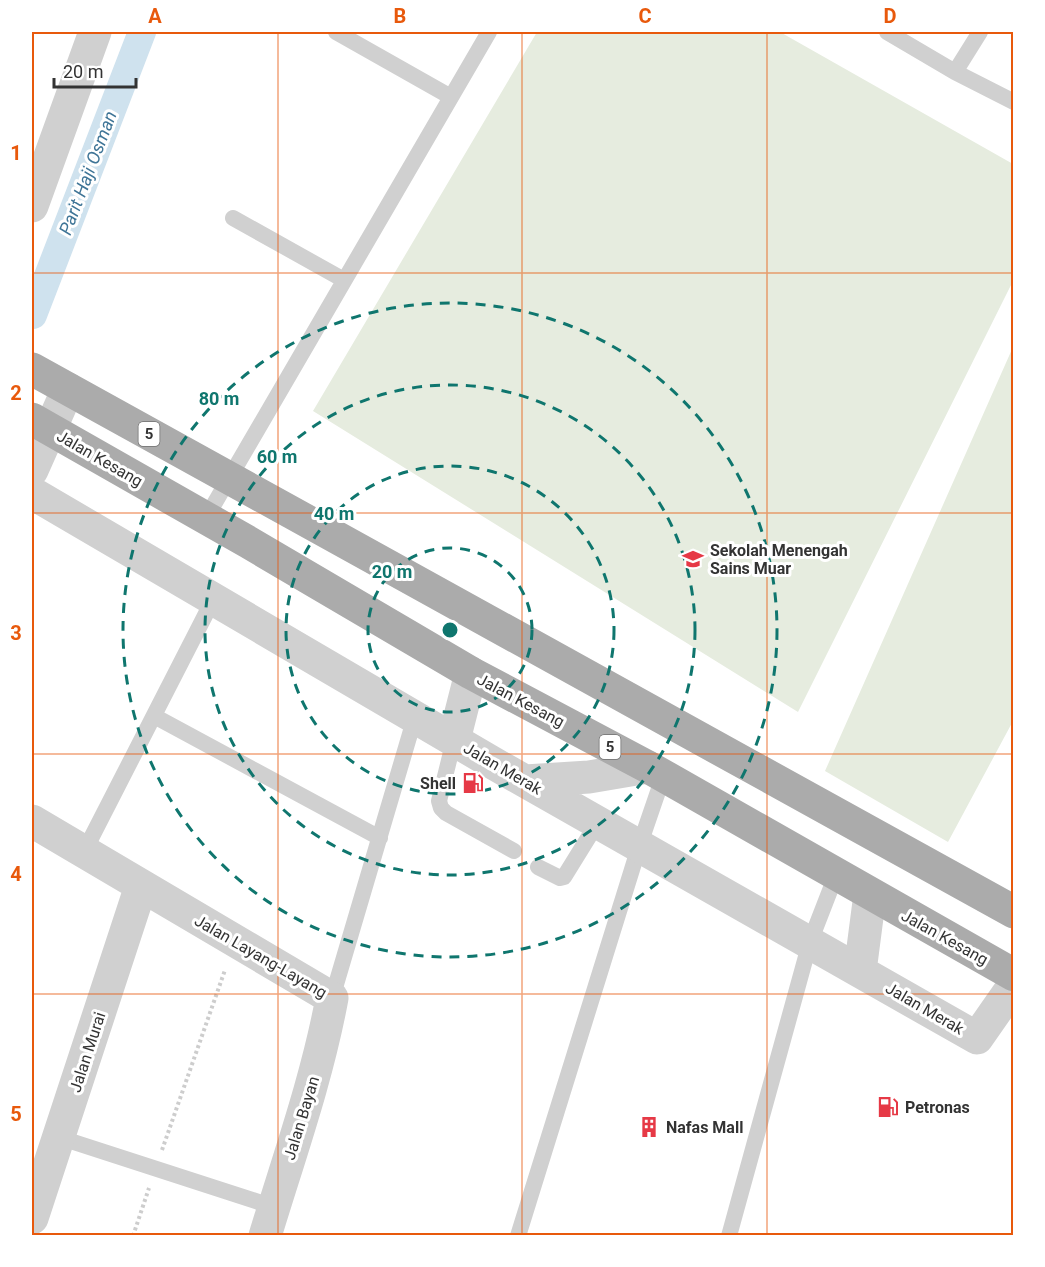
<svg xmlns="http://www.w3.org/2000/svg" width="1045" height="1267" font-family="Roboto,sans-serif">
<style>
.green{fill:#e6ecdf}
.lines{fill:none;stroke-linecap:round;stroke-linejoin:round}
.canal{stroke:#cfe2ee;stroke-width:28}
.path{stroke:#cdcdcd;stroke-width:4;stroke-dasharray:3 3;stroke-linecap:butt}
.service{stroke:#d0d0d0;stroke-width:16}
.minor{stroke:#d0d0d0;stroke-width:33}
.primary{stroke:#ababab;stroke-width:33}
.grid{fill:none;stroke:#e8590c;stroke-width:1.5;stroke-opacity:0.55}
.ring{fill:none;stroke:#0f766e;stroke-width:3;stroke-dasharray:10 8}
.labels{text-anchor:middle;stroke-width:6;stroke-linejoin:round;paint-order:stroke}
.shield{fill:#fff;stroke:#707070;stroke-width:1.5}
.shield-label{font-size:15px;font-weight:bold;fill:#333}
.street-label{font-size:16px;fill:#333;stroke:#fff}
.poi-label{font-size:16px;font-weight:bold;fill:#333;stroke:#fff;text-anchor:start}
.water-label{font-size:18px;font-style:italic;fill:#3f7597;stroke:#fff}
.centre{fill:#0f766e;stroke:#fff;stroke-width:3}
.ring-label{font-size:18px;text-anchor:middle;font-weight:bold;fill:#0f766e;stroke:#fff;stroke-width:6;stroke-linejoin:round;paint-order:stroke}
.neatline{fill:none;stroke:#e8590c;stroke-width:2}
.grid-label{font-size:20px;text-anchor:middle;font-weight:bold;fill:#e8590c}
</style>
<rect width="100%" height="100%" fill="#fff"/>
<path class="green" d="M 537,32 L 780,32 L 1013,164 L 1013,281 L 798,712 L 313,411 Z
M 1013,347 L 1013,721 L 948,842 L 825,771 Z"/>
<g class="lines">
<path class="canal" d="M 33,315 L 142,32"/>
<path class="path" d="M 162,1150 L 225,970
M 133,1236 L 149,1188"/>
<path class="service" d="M 336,32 L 451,97
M 887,32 L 955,72 L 1014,102
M 955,72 L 980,32
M 233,218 L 344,280
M 206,518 L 489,32
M 154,716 L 380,838
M 454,740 L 439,801 L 441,808 L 446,813 L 514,851
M 84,852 L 213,600
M 538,867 L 560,878 L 564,877 L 598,822
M 332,998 L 415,717
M 58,1137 L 274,1207
M 518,1236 L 639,847 L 663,777
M 729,1236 L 810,942 L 836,875"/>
<path class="minor" d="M 32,206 L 95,32
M 32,470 L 68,389
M 32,493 L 493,763 L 977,1038 L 1014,985
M 454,740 L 471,673
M 525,781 L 589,777 L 648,767
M 32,821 L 332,998 C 317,1079 289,1157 265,1236
M 860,971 L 870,894
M 32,1218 L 141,886"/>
<path class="primary" d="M 32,369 L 1014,912
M 32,419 L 248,542 L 471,673 L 648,767 L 1014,975"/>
</g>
<path class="grid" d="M 278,32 L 278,1236M 522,32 L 522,1236M 767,32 L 767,1236M 32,273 L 1014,273M 32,513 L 1014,513M 32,754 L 1014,754M 32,994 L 1014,994"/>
<g class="ring">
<circle cx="450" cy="630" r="82"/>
<circle cx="450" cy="630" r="164"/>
<circle cx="450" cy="630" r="245"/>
<circle cx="450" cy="630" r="327"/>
</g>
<defs>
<symbol id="school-bare" viewBox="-9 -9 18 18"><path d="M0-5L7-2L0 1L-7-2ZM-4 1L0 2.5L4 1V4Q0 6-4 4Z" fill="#e63946" stroke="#fff" stroke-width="2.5" paint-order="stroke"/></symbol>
<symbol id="fuel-bare" viewBox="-9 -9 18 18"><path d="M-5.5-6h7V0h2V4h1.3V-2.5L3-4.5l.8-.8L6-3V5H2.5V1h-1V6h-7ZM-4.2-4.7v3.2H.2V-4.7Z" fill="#e63946" stroke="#fff" stroke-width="2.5" paint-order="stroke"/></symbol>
<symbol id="building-bare" viewBox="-9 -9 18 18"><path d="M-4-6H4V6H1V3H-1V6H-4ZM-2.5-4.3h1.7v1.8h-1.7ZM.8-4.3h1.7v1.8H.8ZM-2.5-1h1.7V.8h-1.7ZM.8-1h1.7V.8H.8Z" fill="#e63946" stroke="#fff" stroke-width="2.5" paint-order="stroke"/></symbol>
</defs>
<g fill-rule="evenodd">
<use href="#school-bare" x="678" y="544" width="30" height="30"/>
<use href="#fuel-bare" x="458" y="768" width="30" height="30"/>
<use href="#fuel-bare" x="873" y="1092" width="30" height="30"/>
<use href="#building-bare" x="634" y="1112" width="30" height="30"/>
</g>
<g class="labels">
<g class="shield">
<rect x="138.5" y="422" width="21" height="24" rx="4.5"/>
<rect x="599.5" y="735" width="21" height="24" rx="4.5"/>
</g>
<g class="shield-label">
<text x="149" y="439">5</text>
<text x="610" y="752">5</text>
</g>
<g class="street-label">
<text transform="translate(100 458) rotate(30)" y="6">Jalan Kesang</text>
<text transform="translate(521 700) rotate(28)" y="6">Jalan Kesang</text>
<text transform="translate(503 768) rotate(30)" y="6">Jalan Merak</text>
<text transform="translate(945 937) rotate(29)" y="6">Jalan Kesang</text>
<text transform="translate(261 956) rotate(30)" y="6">Jalan Layang-Layang</text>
<text transform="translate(925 1008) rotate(30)" y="6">Jalan Merak</text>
<text transform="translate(87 1052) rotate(-72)" y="6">Jalan Murai</text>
<text transform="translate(301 1118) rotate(-73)" y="6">Jalan Bayan</text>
</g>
<g class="poi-label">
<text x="710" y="556">Sekolah Menengah<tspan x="710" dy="18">Sains Muar</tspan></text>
<text x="456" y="789" text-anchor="end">Shell</text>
<text x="905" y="1113">Petronas</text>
<text x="666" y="1133">Nafas Mall</text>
</g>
<g class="water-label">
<text transform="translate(88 173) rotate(-69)" y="6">Parit Haji Osman</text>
</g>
</g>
<circle cx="450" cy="630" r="9" class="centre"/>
<g class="ring-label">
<text x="219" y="405">80 m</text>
<text x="277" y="463">60 m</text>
<text x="334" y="520">40 m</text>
<text x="392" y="578">20 m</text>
</g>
<rect width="1045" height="1267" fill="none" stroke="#ffffff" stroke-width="66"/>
<path d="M54 78v9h82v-9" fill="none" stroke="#333333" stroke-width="3"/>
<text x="63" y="78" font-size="18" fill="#333333" stroke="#ffffff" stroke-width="4.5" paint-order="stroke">20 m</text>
<rect x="33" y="33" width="979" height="1201" class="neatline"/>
<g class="grid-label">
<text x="155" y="23">A</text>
<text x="400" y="23">B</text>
<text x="645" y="23">C</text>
<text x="890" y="23">D</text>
<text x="16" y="160">1</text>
<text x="16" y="400">2</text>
<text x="16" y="640">3</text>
<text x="16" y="881">4</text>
<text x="16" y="1121">5</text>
</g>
</svg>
